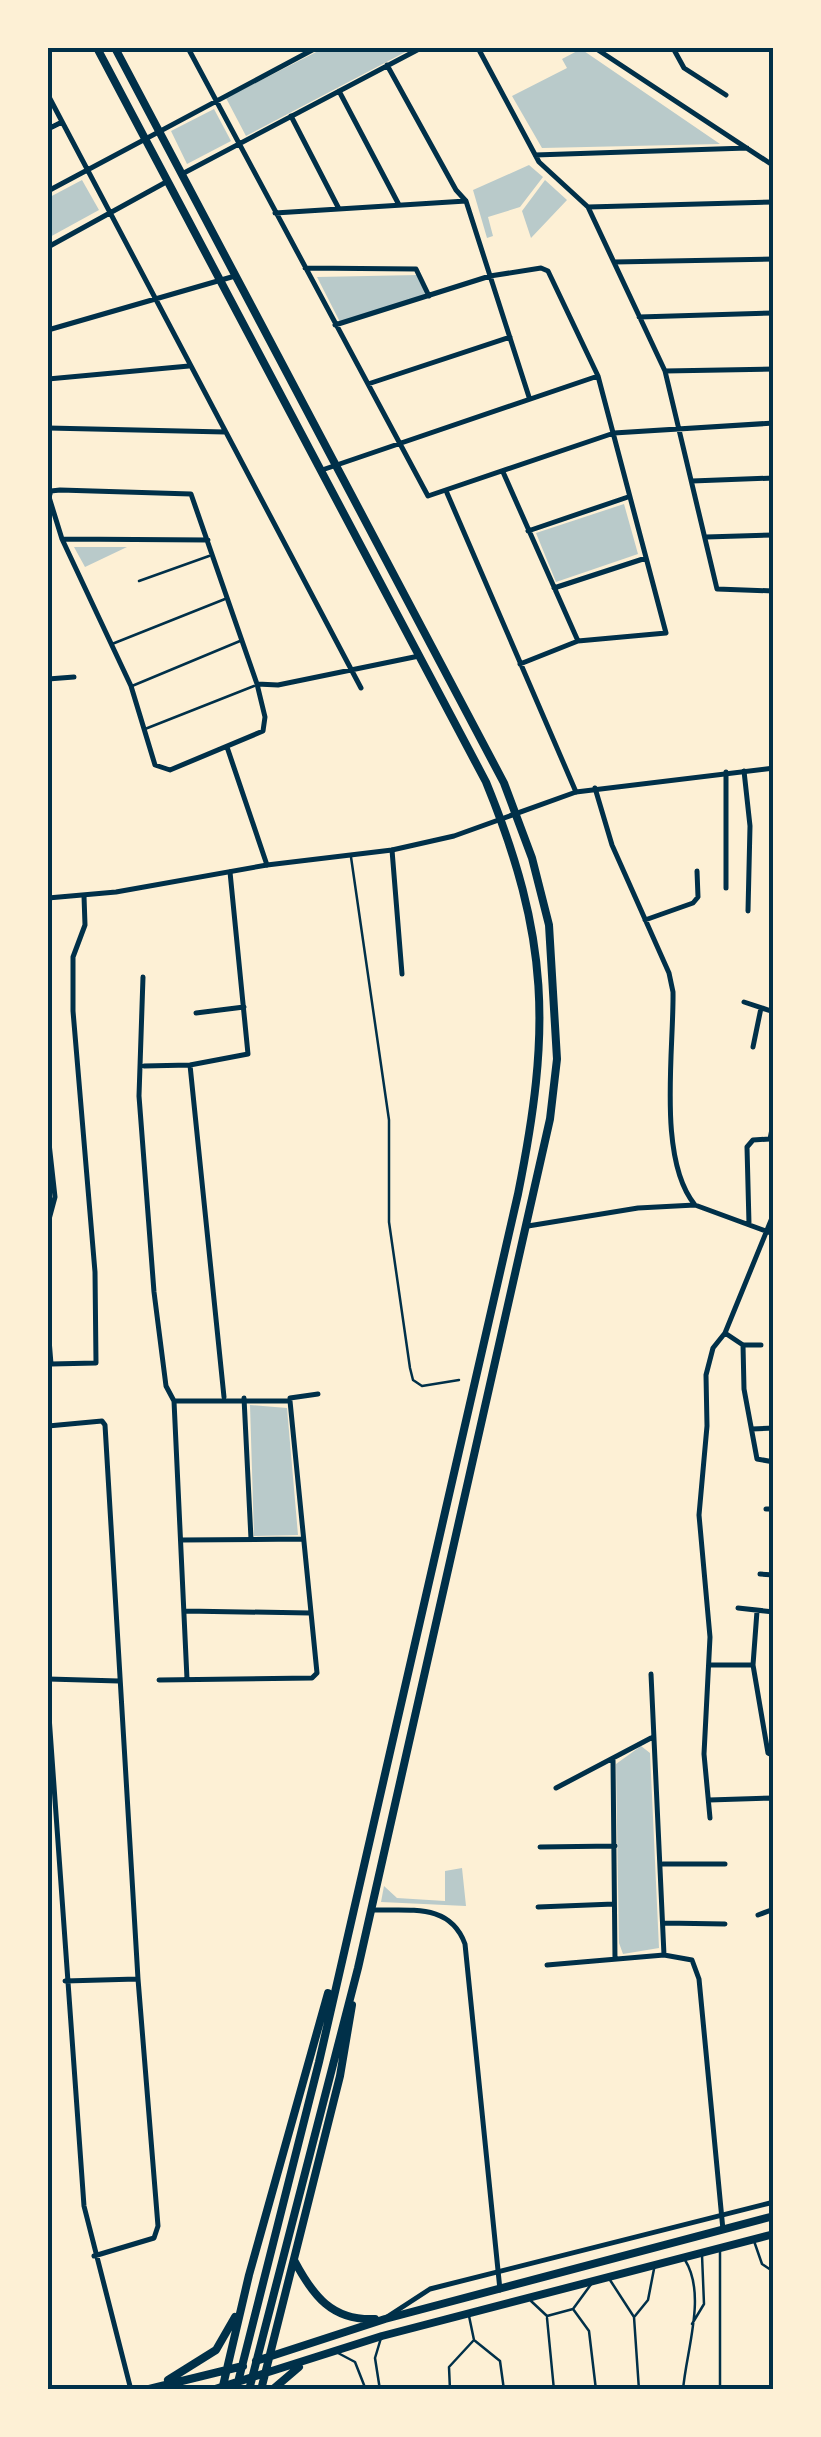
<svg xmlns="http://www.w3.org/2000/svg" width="821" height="2437" font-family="Cabin,sans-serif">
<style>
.green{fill:#b9caca}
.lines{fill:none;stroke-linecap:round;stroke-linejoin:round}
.service{stroke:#003049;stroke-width:2.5}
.minor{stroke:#003049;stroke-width:5}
.tertiary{stroke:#003049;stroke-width:5}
.primary{stroke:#003049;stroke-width:8}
.neatline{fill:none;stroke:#003049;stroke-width:4}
</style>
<rect width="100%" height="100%" fill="#fdf0d5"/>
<path class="green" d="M 324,48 L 413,48 L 246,136 L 226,98 Z
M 581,49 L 720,144 L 542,148 L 512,96 L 567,68 L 562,59 Z
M 214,109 L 231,141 L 187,164 L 171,131 Z
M 529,165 L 543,177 L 520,207 L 488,217 L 493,236 L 487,238 L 473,190 Z
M 82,180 L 99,210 L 48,238 L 48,198 Z
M 545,180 L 567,200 L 531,238 L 522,211 Z
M 418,275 L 426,295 L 340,322 L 317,277 Z
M 624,504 L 638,554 L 556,582 L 536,533 Z
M 74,547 L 127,547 L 85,567 Z
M 250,1405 L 287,1408 L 298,1535 L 254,1536 Z
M 641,1746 L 650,1753 L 659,1948 L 623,1954 L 619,1943 L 616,1764 Z
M 462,1868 L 466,1906 L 381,1902 L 384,1886 L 397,1898 L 445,1901 L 445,1871 Z"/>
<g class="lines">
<path class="service" d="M 139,581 L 209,556
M 112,644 L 225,599
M 132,686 L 240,641
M 145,729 L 254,686
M 351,857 L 389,1120 L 389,1222 L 410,1368 L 413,1380 L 422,1386 L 459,1380
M 754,2241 L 762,2264 L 774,2272
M 720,2251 L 720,2390
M 610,2280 L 634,2317 L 639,2390
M 531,2301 L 547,2316 L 573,2309 L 592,2283
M 573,2309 L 589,2331 L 596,2390
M 469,2316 L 474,2340 L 500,2361 L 504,2390
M 635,2316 L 648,2300 L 654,2269
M 547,2318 L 554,2390
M 692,2324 L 704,2304 L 702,2255
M 338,2353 L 355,2362 L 366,2390
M 380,2390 L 375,2358 L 381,2338
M 450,2390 L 449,2367 L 473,2341
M 683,2390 C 686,2351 707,2295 685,2260"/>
<path class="minor" d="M 188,48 L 428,496 L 614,433 L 774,423
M 478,48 L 539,162 L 588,207 L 665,371 L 717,589 L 774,591
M 595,48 L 774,166
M 673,48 L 684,68 L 726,95
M 387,65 L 456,190 L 466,201 L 529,397
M 339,91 L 398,203
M 48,95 L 361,688
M 291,116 L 338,207
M 48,129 L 62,122
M 535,155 L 747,148
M 182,174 L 421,48
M 48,191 L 316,48
M 588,207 L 774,202
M 275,213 L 466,201
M 48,247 L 168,181
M 614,262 L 774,259
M 305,268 L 416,269 L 429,296
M 639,317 L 774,313
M 335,325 L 490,276 L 541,268 L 548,271 L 598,376 L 666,633 L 578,641 L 520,664
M 48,330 L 235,276
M 665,371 L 774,369
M 48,379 L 189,366
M 368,384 L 510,337
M 48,428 L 225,432
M 322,470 L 598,376
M 503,472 L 578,641
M 692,481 L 774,478
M 60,490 L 191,494 L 257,684 L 265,717 L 263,731 L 170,770 L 155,765 L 131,686 L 62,539 L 49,497 L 51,491 Z
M 447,493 L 576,792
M 528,531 L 628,497
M 706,537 L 774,535
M 62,539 L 208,540
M 554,588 L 646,558
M 48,679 L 74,677
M 257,684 L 278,685 L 419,656
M 227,747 L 267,865
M 744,771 L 750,826 L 748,911
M 595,788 L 612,845 L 669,973 L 673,992 C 674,1050 657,1159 695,1205
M 392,850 L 402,974
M 726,888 L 726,772
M 645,920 L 693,903 L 698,897 L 697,871
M 143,977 L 139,1096 L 154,1292 L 166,1386 L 174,1401 L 187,1679
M 744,1002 L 774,1012
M 196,1013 L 244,1007
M 753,1047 L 761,1008
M 190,1065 L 224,1397
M 144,1066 L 190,1065 L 248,1054 L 230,872
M 48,1134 L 55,1197 L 48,1223
M 749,1224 L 747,1147 L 753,1140 L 770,1139 L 774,1119
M 528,1226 L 638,1208 L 695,1205 L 774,1234
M 48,1327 L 51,1364 L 96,1363 L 95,1272 L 73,1011 L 73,957 L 85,925 L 84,896
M 725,1333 L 743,1345 L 744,1389 L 757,1459 L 774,1462
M 744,1345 L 761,1345
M 244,1398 L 251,1539
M 290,1398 L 318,1394
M 48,1426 L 102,1421 L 105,1425 L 138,1979 L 158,2226 L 154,2238 L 94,2256
M 752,1429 L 774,1428
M 766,1509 L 774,1509
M 181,1540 L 302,1539
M 760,1574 L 774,1575
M 738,1608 L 774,1612
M 185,1611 L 310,1613
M 757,1611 L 753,1665 L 768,1753 L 774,1756
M 710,1665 L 752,1665
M 651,1674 L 664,1955
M 48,1679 L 119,1681
M 159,1680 L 312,1678 L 317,1673 L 290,1401 L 174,1401
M 48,1702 L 84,2206 L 131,2390
M 613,1759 L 615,1959
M 556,1788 L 651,1738
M 772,1798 L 774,1828
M 709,1800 L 774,1798
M 710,1818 L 704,1754 L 710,1637 L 699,1515 L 707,1426 L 706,1375 L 713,1348 L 725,1333 L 774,1213
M 540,1847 L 615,1846
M 663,1864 L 725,1864
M 538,1907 L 614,1904
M 373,1910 C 411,1911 450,1903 465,1944 L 500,2290
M 758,1915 L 774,1909
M 664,1923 L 725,1924
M 547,1965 L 664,1955 L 692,1960 L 699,1979 L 723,2230
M 65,1981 L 137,1979"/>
<path class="tertiary" d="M 48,898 L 116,892 L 267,865 L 392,850 L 454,836 L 576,792 L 774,768
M 387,2317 L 430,2289 L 774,2202"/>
<path class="primary" d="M 97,48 L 486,782 C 550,939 551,1030 518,1194 L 319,2062 L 236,2390
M 115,48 L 504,783 L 532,858 L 549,925 L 557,1059 L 550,1119 L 358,1968 L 249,2390
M 294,2260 C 313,2296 332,2321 375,2319
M 256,2361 L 385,2319 L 774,2216
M 168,2380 L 216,2350 L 235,2317
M 145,2390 L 243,2366
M 212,2390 L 382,2336 L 774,2234
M 222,2390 L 249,2275 L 328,1993
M 261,2390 L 340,2076 L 352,2005
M 272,2390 L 299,2367"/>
</g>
<rect width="821" height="2437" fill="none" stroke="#fdf0d5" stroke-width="100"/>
<rect x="50" y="50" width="721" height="2337" class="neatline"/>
</svg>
